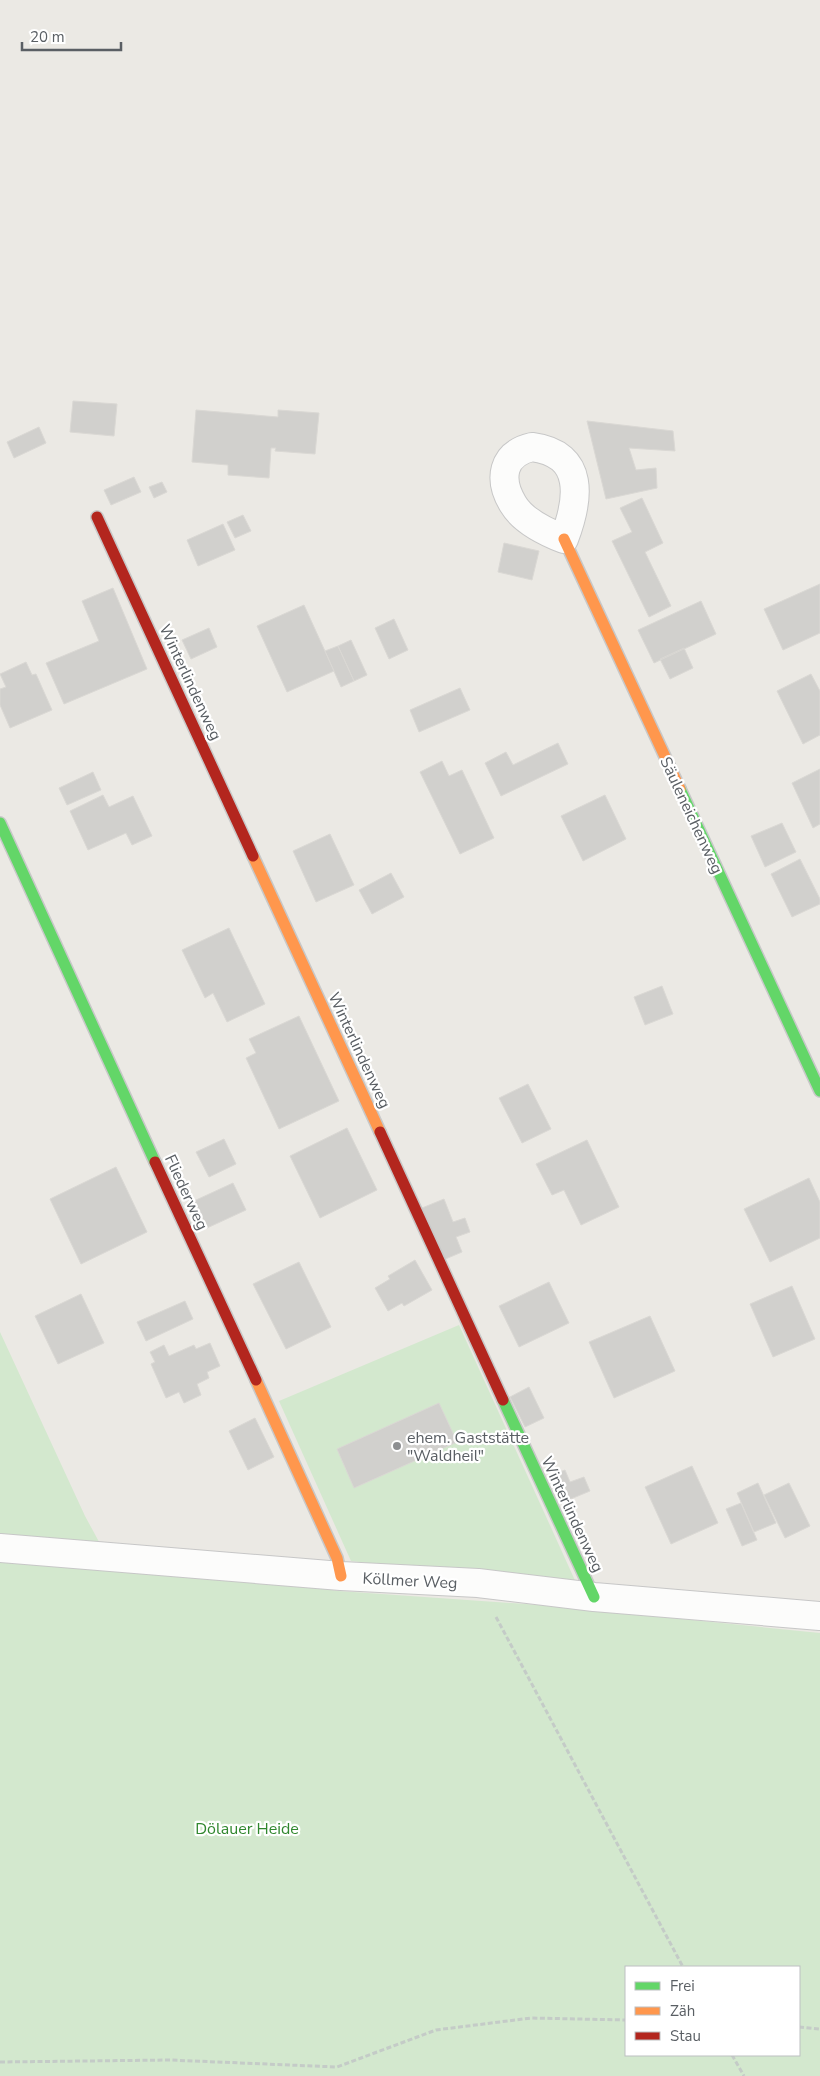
<svg xmlns="http://www.w3.org/2000/svg" width="820" height="2076" font-family="'Nunito Sans',sans-serif">
<style>
.green{fill:#d3e8ce;fill-rule:evenodd}
.building{fill:#d1d0cd;stroke:#dad8d4}
.lines{fill:none;stroke-linecap:round;stroke-linejoin:round}
.street-casing{stroke:#c7c7c7;stroke-width:30}
.fast-casing{stroke:#c8c8c8;stroke-width:14}
.slow-casing{stroke:#c8c8c8;stroke-width:14}
.jam-casing{stroke:#c8c8c8;stroke-width:14}
.path{stroke:#c4cbc7;stroke-width:3;stroke-dasharray:5 2.5;stroke-linecap:butt}
.street{stroke:#fcfcfb;stroke-width:28}
.fast{stroke:#63d668;stroke-width:11}
.slow{stroke:#ff974d;stroke-width:11}
.jam{stroke:#b3261e;stroke-width:11}
.poi-dot{fill:#8d8f91;stroke:#fff;stroke-width:2}
.labels{text-anchor:middle;stroke-width:4.5;stroke-linejoin:round;paint-order:stroke}
.street-label{font-size:16px;fill:#5a5f64;stroke:#fff}
.poi-label{font-size:16px;fill:#5a5f64;stroke:#fff;text-anchor:start}
.park-label{font-size:16px;fill:#30872e;stroke:#fff}
</style>
<rect width="100%" height="100%" fill="#ebe9e4"/>
<path class="green" d="M 459,1325 L 578,1587 L 351,1561 L 279,1401 Z
M 0,1332 L 85,1516 L 110,1562 L 339,1591 L 553,1606 L 820,1633 L 820,2076 L 0,2076 ZM 626,1967 L 799,1967 L 799,2055 L 626,2055 Z"/>
<path class="building" d="M 73,401 L 117,404 L 114,436 L 70,432 Z
M 196,410 L 278,417 L 278,410 L 319,413 L 315,454 L 275,451 L 276,448 L 271,448 L 269,478 L 228,475 L 228,465 L 192,462 Z
M 587,421 L 673,431 L 675,451 L 629,448 L 636,470 L 656,468 L 657,488 L 606,499 Z
M 39,427 L 46,443 L 14,458 L 7,442 Z
M 134,477 L 141,492 L 111,505 L 104,490 Z
M 162,482 L 167,492 L 154,498 L 149,487 Z
M 642,498 L 663,543 L 645,552 L 671,606 L 649,617 L 612,541 L 632,532 L 620,508 Z
M 243,515 L 251,531 L 235,538 L 227,522 Z
M 223,524 L 235,550 L 198,566 L 187,540 Z
M 504,543 L 539,551 L 532,580 L 498,572 Z
M 820,584 L 820,633 L 783,650 L 764,609 Z
M 113,588 L 147,669 L 64,704 L 46,663 L 99,641 L 82,601 Z
M 701,601 L 716,634 L 654,663 L 638,630 Z
M 304,605 L 334,671 L 287,692 L 257,626 Z
M 394,619 L 408,650 L 389,659 L 375,628 Z
M 209,628 L 217,647 L 191,659 L 182,640 Z
M 351,640 L 367,675 L 354,681 L 338,646 Z
M 338,646 L 354,681 L 341,687 L 325,651 Z
M 684,648 L 693,668 L 670,679 L 660,659 Z
M 26,662 L 32,675 L 36,674 L 52,710 L 10,728 L 0,705 L 0,689 L 6,687 L 0,674 Z
M 811,674 L 820,691 L 820,735 L 803,744 L 777,691 Z
M 460,688 L 470,710 L 419,732 L 410,710 Z
M 558,743 L 568,764 L 501,796 L 485,763 L 506,752 L 513,765 Z
M 442,761 L 449,776 L 462,770 L 494,838 L 460,854 L 420,772 Z
M 820,769 L 820,824 L 813,828 L 792,783 Z
M 93,772 L 101,790 L 67,805 L 59,788 Z
M 103,795 L 109,807 L 133,796 L 152,836 L 132,845 L 126,833 L 88,850 L 70,811 Z
M 605,795 L 626,839 L 583,861 L 561,816 Z
M 782,823 L 796,852 L 765,867 L 751,836 Z
M 330,834 L 354,885 L 316,902 L 293,851 Z
M 800,859 L 820,899 L 820,904 L 792,917 L 771,874 Z
M 391,873 L 404,897 L 372,914 L 359,890 Z
M 229,928 L 265,1004 L 227,1022 L 213,993 L 205,998 L 182,950 Z
M 662,986 L 673,1014 L 645,1025 L 634,997 Z
M 299,1016 L 339,1101 L 279,1129 L 246,1058 L 256,1053 L 249,1039 Z
M 528,1084 L 551,1129 L 522,1143 L 499,1098 Z
M 347,1128 L 377,1190 L 320,1218 L 290,1156 Z
M 224,1139 L 236,1164 L 209,1177 L 196,1152 Z
M 587,1140 L 619,1207 L 581,1225 L 564,1190 L 552,1195 L 536,1164 Z
M 116,1167 L 147,1232 L 81,1264 L 50,1199 Z
M 809,1178 L 820,1202 L 820,1238 L 770,1262 L 744,1209 Z
M 233,1183 L 246,1210 L 207,1228 L 194,1201 Z
M 444,1199 L 453,1222 L 465,1218 L 470,1232 L 456,1237 L 462,1252 L 443,1260 L 422,1208 Z
M 415,1260 L 432,1290 L 404,1306 L 402,1303 L 388,1311 L 375,1288 L 390,1279 L 388,1276 Z
M 299,1262 L 331,1327 L 286,1349 L 253,1284 Z
M 549,1282 L 569,1323 L 519,1347 L 499,1306 Z
M 792,1286 L 815,1339 L 773,1357 L 750,1304 Z
M 81,1294 L 104,1343 L 58,1364 L 35,1316 Z
M 185,1301 L 193,1319 L 146,1341 L 137,1322 Z
M 650,1316 L 675,1371 L 614,1398 L 589,1342 Z
M 210,1343 L 220,1366 L 207,1372 L 209,1378 L 197,1384 L 201,1395 L 184,1403 L 179,1392 L 166,1398 L 151,1364 L 155,1362 L 150,1352 L 164,1345 L 169,1356 L 194,1345 L 196,1349 Z
M 529,1387 L 544,1418 L 525,1427 L 510,1397 Z
M 439,1403 L 457,1442 L 354,1488 L 337,1449 Z
M 255,1418 L 274,1457 L 248,1470 L 229,1431 Z
M 692,1466 L 718,1523 L 671,1544 L 645,1487 Z
M 565,1470 L 570,1482 L 584,1477 L 590,1491 L 561,1503 L 549,1476 Z
M 758,1483 L 776,1523 L 754,1532 L 737,1493 Z
M 789,1483 L 810,1526 L 785,1538 L 764,1495 Z
M 741,1503 L 757,1540 L 742,1546 L 726,1509 Z"/>
<g class="lines">
<defs>
<path id="street" d="M 532,447 C 586,454 579,500 564,539 C 546,532 523,521 513,504 C 498,479 502,454 532,447 Z
M 0,1548 L 341,1576 L 478,1583 L 594,1597 L 820,1616"/>
<path id="fast" d="M 680,789 L 820,1091
M 0,823 L 155,1162
M 503,1400 L 594,1597"/>
<path id="slow" d="M 564,539 L 680,789
M 253,856 L 380,1132
M 256,1380 L 337,1558 L 341,1576"/>
<path id="jam" d="M 97,517 L 253,856
M 380,1132 L 503,1400
M 155,1162 L 256,1380"/>
</defs>
<use href="#street" class="street-casing"/>
<use href="#fast" class="fast-casing"/>
<use href="#slow" class="slow-casing"/>
<use href="#jam" class="jam-casing"/>
<path class="path" d="M 496,1617 L 683,1967
M 799,2027 L 820,2029
M 732,2055 L 744,2076
M 0,2062 L 170,2060 L 337,2067 L 436,2030 L 531,2018 L 626,2020"/>
<use href="#street" class="street"/>
<use href="#fast" class="fast"/>
<use href="#slow" class="slow"/>
<use href="#jam" class="jam"/>
</g>
<circle class="poi-dot" cx="397" cy="1446" r="5"/>
<g class="labels">
<g class="street-label">
<text transform="translate(191 682) rotate(65)" y="6">Winterlindenweg</text>
<text transform="translate(692 815) rotate(65)" y="6">Säuleneichenweg</text>
<text transform="translate(360 1050) rotate(65)" y="6">Winterlindenweg</text>
<text transform="translate(187 1192) rotate(65)" y="6">Fliederweg</text>
<text transform="translate(573 1514) rotate(65)" y="6">Winterlindenweg</text>
<text transform="translate(410 1580) rotate(3)" y="6">Köllmer Weg</text>
</g>
<g class="poi-label">
<text x="407" y="1443">ehem. Gaststätte<tspan x="407" dy="18">"Waldheil"</tspan></text>
</g>
<g class="park-label">
<text x="247" y="1834">Dölauer Heide</text>
</g>
</g>
<rect x="625" y="1966" width="175" height="90" fill="#ffffff" stroke="#bdbfc1"/>
<rect x="635" y="1982" width="25" height="8" fill="#63d668" stroke="#bdbfc1"/>
<text x="670" y="1991" font-size="15" fill="#5a5f64">Frei</text>
<rect x="635" y="2007" width="25" height="8" fill="#ff974d" stroke="#bdbfc1"/>
<text x="670" y="2016" font-size="15" fill="#5a5f64">Zäh</text>
<rect x="635" y="2032" width="25" height="8" fill="#b3261e" stroke="#bdbfc1"/>
<text x="670" y="2041" font-size="15" fill="#5a5f64">Stau</text>
<path d="M22 42v8h99v-8" fill="none" stroke="#5a5f64" stroke-width="2.5"/>
<text x="30" y="42" font-size="15" fill="#5a5f64" stroke="#ffffff" stroke-width="4" paint-order="stroke">20 m</text>
</svg>
